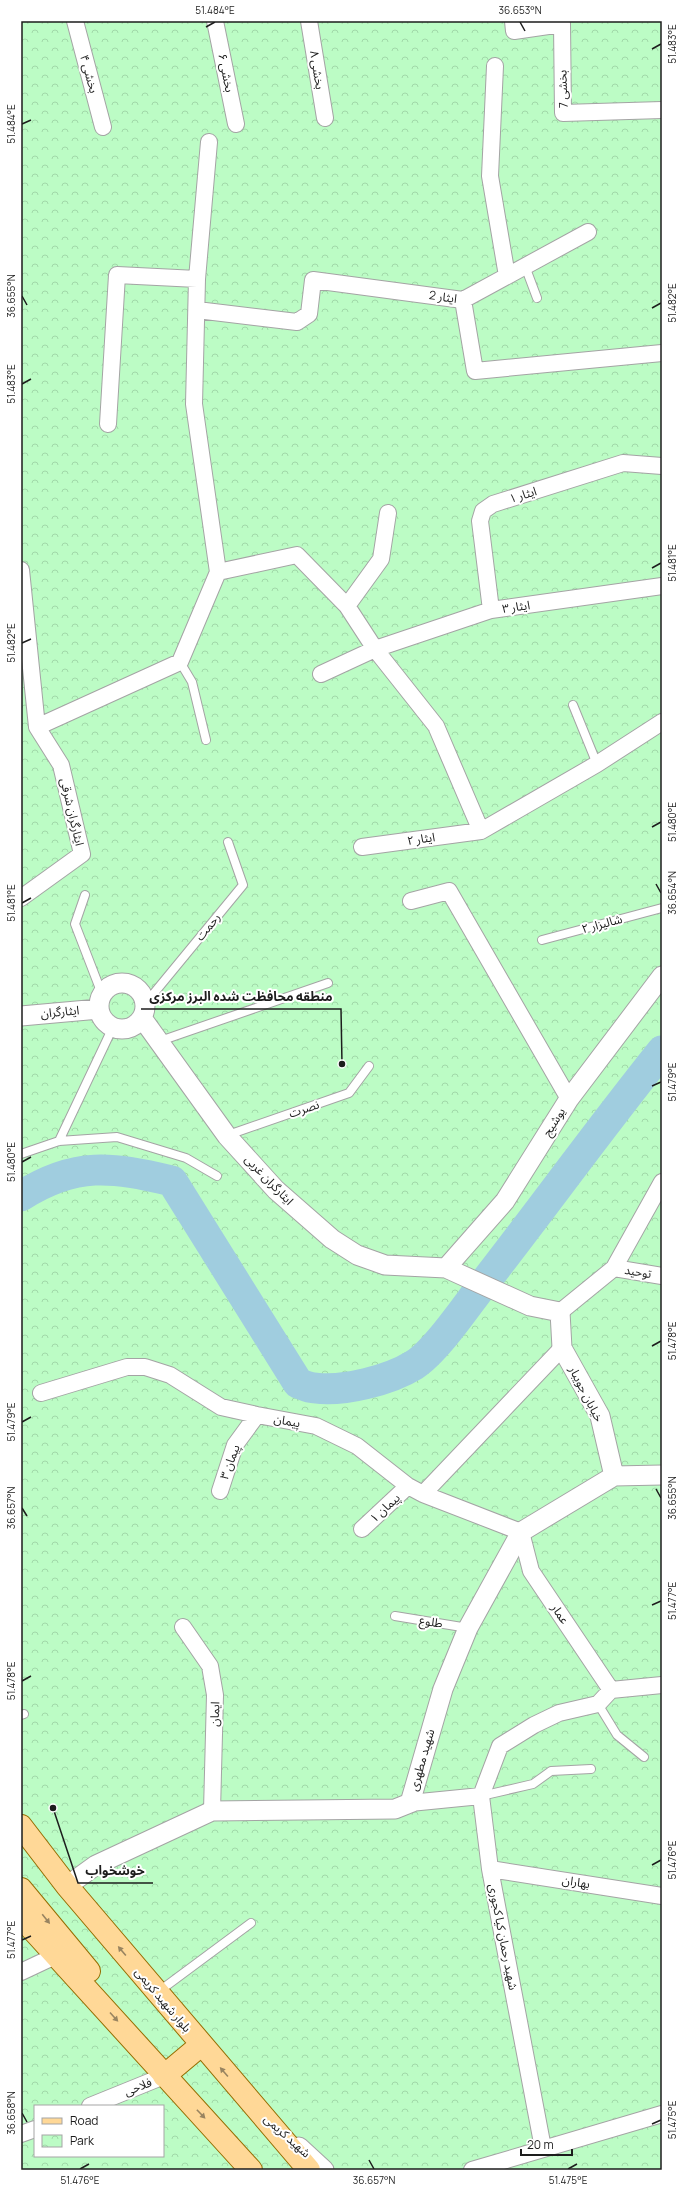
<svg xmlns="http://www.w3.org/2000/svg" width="683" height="2191" font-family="Manrope,'Noto Sans Arabic',sans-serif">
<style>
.park{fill:url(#park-crowns);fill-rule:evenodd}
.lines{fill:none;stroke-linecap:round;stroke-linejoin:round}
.river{stroke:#a0cddf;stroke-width:31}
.service-casing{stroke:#a4a4a4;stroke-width:10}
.minor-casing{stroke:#a4a4a4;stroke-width:18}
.tertiary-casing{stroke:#a4a4a4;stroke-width:21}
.primary-casing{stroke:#966d00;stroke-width:24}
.service{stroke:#fff;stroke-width:8}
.minor{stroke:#fff;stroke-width:16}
.tertiary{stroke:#fff;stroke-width:19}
.primary{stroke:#ffd897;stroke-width:22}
.oneway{fill:#998460}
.ticks{fill:none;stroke:#1d1d1d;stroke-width:1.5}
.labels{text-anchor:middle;stroke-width:4;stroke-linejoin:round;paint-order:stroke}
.street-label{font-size:12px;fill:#1d1d1d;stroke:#fff}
.leader{fill:none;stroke:#1d1d1d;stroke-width:1.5}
.callout-dot{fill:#1d1d1d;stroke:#fff;stroke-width:1.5}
.callout-label{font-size:13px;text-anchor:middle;font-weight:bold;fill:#1d1d1d;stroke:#fff;stroke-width:4;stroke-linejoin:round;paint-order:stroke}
.neatline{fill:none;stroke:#1d1d1d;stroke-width:1.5}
.ticks-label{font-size:10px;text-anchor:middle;fill:#1d1d1d}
</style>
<defs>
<pattern id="park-crowns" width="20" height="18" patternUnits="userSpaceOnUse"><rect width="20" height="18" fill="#bcfcc5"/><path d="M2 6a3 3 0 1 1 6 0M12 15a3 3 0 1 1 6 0" fill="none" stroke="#a1d8a9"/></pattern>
</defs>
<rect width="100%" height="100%" fill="#efebe2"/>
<path class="park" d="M 21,21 L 662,21 L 662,2170 L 21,2170 ZM 35,2106 L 163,2106 L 163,2156 L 35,2156 Z"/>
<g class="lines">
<path class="river" d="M 21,1196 C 76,1161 112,1167 172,1181 L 298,1383 C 303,1385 309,1388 315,1388 C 343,1392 390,1380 414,1365 C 435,1352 465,1308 481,1287 C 542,1209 600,1128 662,1051"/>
<defs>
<path id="service" d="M 525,266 L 537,298
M 180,662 L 192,682 L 206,740
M 573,705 L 597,764
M 85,895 L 75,924 L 102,994
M 542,940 L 662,908
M 145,1004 L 243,885 L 228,842
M 160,1041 L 328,983
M 228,1135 L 349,1093 L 369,1066
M 59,1141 L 113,1027
M 21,1154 L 59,1141 L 117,1137 L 186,1158 L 217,1176
M 395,1616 L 468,1628
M 598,1704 L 617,1735 L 644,1757
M 21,1715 L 24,1714
M 481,1796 L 533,1784 L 551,1771 L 591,1769
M 158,1992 L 251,1923"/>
<path id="minor" d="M 75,21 L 103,127
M 215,21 L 236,124
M 309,21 L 325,118
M 513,21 L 514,31 L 562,24 L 563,113 L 662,110
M 495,66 L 490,176 L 507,276
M 209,142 L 197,279 L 194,404 L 218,572
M 463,300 L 588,232
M 197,310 L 297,322 L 309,314 L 313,280 L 463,300 L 475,371 L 662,353
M 108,424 L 117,275 L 197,279
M 21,570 L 37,727 L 61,765 L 82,854 L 21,898
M 347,606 L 381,559 L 388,513
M 491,610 L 480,521 L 483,511 L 493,504 L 623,463 L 662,466
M 321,674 L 375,649 L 491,610 L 662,586
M 37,727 L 180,662 L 218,572 L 297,555 L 347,606 L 375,649 L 436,726 L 481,831
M 362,847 L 481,831 L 597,764 L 662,722
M 411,901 L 449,891 L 569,1099
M 614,1268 L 662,1276
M 560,1312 L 614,1268 L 662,1182
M 41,1393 L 127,1367 L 145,1367 L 170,1375 L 221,1407 L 257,1415 L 316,1426 L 357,1446 L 408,1486 L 423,1494 L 521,1532 L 531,1571 L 611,1690
M 220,1491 L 235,1445 L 257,1415
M 423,1494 L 562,1348
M 362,1529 L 408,1486
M 183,1627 L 210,1666 L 215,1695 L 212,1811
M 481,1796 L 500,1746 L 534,1725 L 559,1713 L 598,1704 L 611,1690 L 662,1685
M 410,1803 L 481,1796 L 490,1869 L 543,2148
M 490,1869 L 662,1896
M 21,1972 L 55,1956
M 90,2106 L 164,2076
M 21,2134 L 35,2129
M 472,2170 L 662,2114"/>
<path id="tertiary" d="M99 1006a23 23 0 1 1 46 0a23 23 0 1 1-46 0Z
M 21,1016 L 99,1009
M 142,1018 L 227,1136 L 276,1190 L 332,1239 L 357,1255 L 385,1265 L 446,1268 L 530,1306 L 560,1312 L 562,1348 L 600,1416 L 614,1476
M 446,1268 L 505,1201 L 569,1099 L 662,976
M 67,1886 L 96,1865 L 212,1811 L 395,1809 L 410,1803 L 443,1689 L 468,1628 L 521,1532 L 614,1476 L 662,1475
M 299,2147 L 324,2170"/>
<path id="primary" d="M 21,1826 L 67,1886 L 309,2170
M 21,1889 L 89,1971
M 21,1917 L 251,2170
M 164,2076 L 201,2045"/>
</defs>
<use href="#service" class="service-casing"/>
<use href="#minor" class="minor-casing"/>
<use href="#tertiary" class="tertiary-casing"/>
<use href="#primary" class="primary-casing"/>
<use href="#service" class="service"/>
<use href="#minor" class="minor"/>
<use href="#tertiary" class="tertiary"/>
<use href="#primary" class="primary"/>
</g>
<defs><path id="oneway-solid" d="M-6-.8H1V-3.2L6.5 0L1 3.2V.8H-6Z"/></defs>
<g class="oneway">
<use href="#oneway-solid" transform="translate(46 1919) rotate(51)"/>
<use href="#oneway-solid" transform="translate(122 1951) rotate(-130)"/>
<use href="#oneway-solid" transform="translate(114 2017) rotate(48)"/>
<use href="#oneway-solid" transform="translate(224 2072) rotate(-131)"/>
<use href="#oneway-solid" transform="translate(201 2114) rotate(46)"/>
</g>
<path class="ticks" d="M 520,22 L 525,31M 206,27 L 215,22M 652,49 L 661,44M 22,124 L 31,120M 22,296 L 27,305M 652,308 L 661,303M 22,384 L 31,379M 652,568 L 661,563M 22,643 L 31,639M 652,827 L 661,822M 656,884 L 661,893M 22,903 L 31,898M 652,1086 L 661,1082M 22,1162 L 31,1157M 652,1346 L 661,1341M 22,1422 L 31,1417M 656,1489 L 661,1498M 22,1508 L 27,1516M 652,1605 L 661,1601M 22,1681 L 31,1676M 652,1865 L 661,1860M 22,1940 L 31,1936M 22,2113 L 27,2122M 652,2124 L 661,2120M 369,2160 L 374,2169M 80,2169 L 89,2164M 568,2169 L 577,2164"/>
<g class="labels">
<g class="street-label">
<text transform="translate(317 70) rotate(81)" y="4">بخشی ۸</text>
<text transform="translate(226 73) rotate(79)" y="4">بخشی ۶</text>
<text transform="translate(89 74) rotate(75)" y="4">بخشی ۴</text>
<text transform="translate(563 89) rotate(-92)" y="4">بخشی 7</text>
<text transform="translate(443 297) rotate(8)" y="4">ایثار 2</text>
<text transform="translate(523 495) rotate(-17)" y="4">ایثار ۱</text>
<text transform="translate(516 607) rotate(-8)" y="4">ایثار ۳</text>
<text transform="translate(72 812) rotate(77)" y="4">ایثارگران شرقی</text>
<text transform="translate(421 839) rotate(-8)" y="4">ایثار ۲</text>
<text transform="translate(602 924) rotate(-15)" y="4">شالیزار ۲</text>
<text transform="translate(208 927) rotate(-51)" y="4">رحمت</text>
<text transform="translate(60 1012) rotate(-5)" y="4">ایثارگران</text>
<text transform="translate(304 1109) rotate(-19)" y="4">نصرت</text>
<text transform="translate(554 1122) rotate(-58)" y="4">یوشیج</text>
<text transform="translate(269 1180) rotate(46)" y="4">ایثارگران غربی</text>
<text transform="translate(638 1272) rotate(9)" y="4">توحید</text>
<text transform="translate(586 1394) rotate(63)" y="4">خیابان جویبار</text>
<text transform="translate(287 1421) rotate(10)" y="4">پیمان</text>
<text transform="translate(230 1462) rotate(-70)" y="4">پیمان ۳</text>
<text transform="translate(385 1508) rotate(-43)" y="4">پیمان ۱</text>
<text transform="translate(560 1614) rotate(56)" y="4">عمار</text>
<text transform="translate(431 1622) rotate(9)" y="4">طلوع</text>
<text transform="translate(215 1714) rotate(-88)" y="4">ایمان</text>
<text transform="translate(422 1760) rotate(-74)" y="4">شهید مطهری</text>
<text transform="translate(576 1882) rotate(9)" y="4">بهاران</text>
<text transform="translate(503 1937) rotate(79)" y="4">شهید رحمان کیا کجوری</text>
<text transform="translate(163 2000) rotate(50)" y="4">بلوار شهید کریمی</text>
<text transform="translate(138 2087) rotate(-22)" y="4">فلاحی</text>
<text transform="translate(287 2136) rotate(42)" y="4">شهید کریمی</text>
</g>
</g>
<path class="leader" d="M342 1064L341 1009H141M53 1808L78 1883H153"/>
<g class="callout-dot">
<circle cx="342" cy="1064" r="4"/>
<circle cx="53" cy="1808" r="4"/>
</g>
<g class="callout-label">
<text x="241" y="1001">منطقه محافظت شده البرز مرکزی</text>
<text x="115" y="1875">خوشخواب</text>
</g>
<rect width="683" height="2191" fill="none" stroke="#ffffff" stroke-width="44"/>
<rect x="34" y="2105" width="130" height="52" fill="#ffffff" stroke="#a5a5a5"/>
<rect x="42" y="2118" width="20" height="6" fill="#ffd897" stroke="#a5a5a5"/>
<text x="70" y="2125" font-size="12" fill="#1d1d1d">Road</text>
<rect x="42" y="2135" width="20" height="12" fill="url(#park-crowns)" stroke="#a5a5a5"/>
<text x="70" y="2145" font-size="12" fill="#1d1d1d">Park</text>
<path d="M521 2149v6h51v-6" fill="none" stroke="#1d1d1d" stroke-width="2"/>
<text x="527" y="2149" font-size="12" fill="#1d1d1d" stroke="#ffffff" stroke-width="3" paint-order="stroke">20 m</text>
<rect x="22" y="22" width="639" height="2147" class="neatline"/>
<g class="ticks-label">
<text x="215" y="14">51.484°E</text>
<text x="520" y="14">36.653°N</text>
<text transform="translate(672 44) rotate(-90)" y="4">51.483°E</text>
<text transform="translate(11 124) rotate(-90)" y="4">51.484°E</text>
<text transform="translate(11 296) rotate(-90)" y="4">36.655°N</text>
<text transform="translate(672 303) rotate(-90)" y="4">51.482°E</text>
<text transform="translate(11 384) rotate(-90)" y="4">51.483°E</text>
<text transform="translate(672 563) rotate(-90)" y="4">51.481°E</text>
<text transform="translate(11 643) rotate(-90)" y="4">51.482°E</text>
<text transform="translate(672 822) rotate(-90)" y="4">51.480°E</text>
<text transform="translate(672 893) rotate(-90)" y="4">36.654°N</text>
<text transform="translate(11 903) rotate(-90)" y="4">51.481°E</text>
<text transform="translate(672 1082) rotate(-90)" y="4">51.479°E</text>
<text transform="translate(11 1162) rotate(-90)" y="4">51.480°E</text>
<text transform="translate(672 1341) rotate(-90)" y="4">51.478°E</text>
<text transform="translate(11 1422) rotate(-90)" y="4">51.479°E</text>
<text transform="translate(672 1498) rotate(-90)" y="4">36.655°N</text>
<text transform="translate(11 1508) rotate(-90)" y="4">36.657°N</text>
<text transform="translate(672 1601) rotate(-90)" y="4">51.477°E</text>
<text transform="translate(11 1681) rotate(-90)" y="4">51.478°E</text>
<text transform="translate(672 1860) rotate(-90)" y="4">51.476°E</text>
<text transform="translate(11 1940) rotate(-90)" y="4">51.477°E</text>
<text transform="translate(11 2113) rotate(-90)" y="4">36.658°N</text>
<text transform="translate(672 2120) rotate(-90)" y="4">51.475°E</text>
<text x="80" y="2184">51.476°E</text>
<text x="374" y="2184">36.657°N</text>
<text x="568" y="2184">51.475°E</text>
</g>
</svg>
